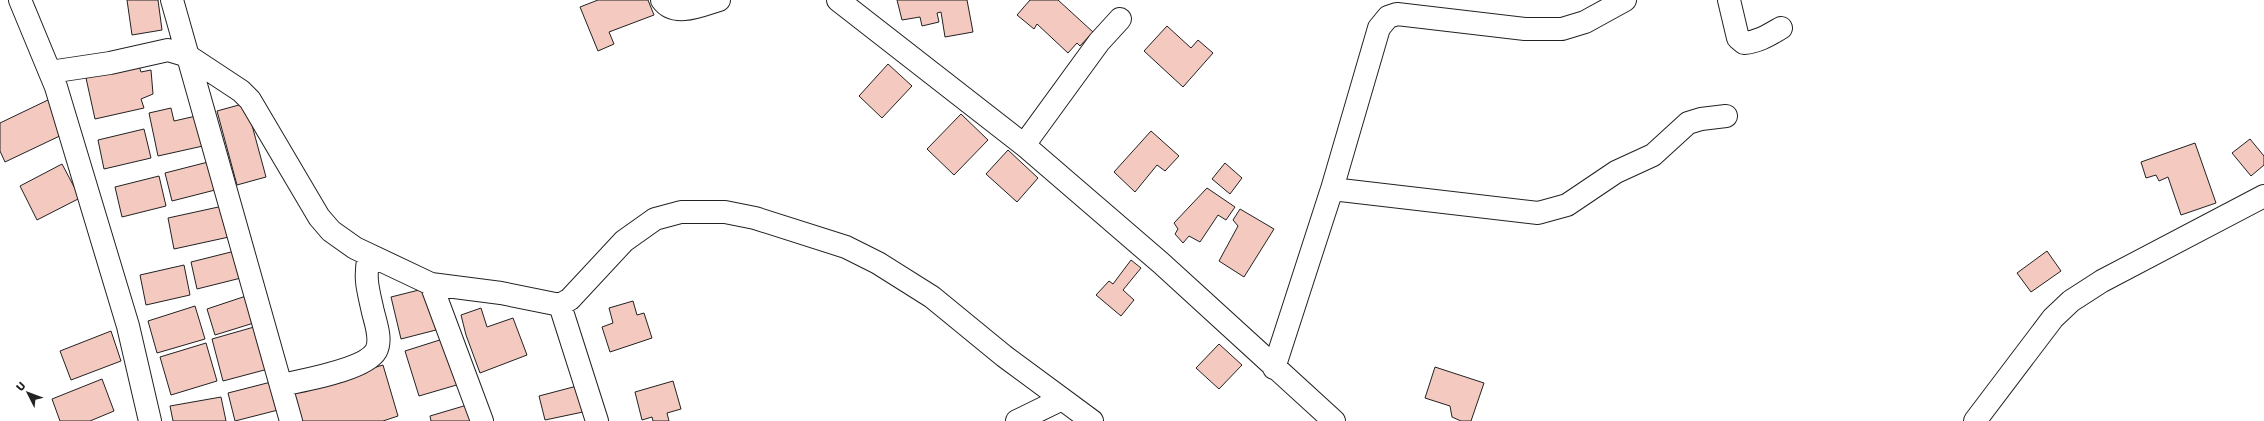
<svg xmlns="http://www.w3.org/2000/svg" width="2264" height="421" font-family="Rubik,sans-serif">
<style>
.building{fill:#f3c9c0;stroke:#222}
.lines{fill:none;stroke-linecap:round;stroke-linejoin:round}
.street-casing{stroke:#222;stroke-width:24}
.street{stroke:#fff;stroke-width:22}
</style>
<rect width="100%" height="100%" fill="#fff"/>
<path class="building" d="M 127,0 L 158,0 L 162,30 L 132,35 Z
M 598,0 L 648,0 L 654,15 L 609,32 L 614,44 L 598,51 L 580,7 Z
M 897,0 L 967,0 L 973,32 L 945,37 L 941,12 L 937,13 L 939,22 L 922,26 L 920,17 L 902,20 Z
M 1030,0 L 1058,0 L 1093,32 L 1080,46 L 1077,43 L 1068,53 L 1037,24 L 1034,29 L 1017,15 Z
M 1167,26 L 1191,48 L 1198,40 L 1213,53 L 1183,87 L 1144,51 Z
M 888,64 L 912,86 L 882,118 L 859,96 Z
M 139,66 L 141,72 L 151,70 L 153,94 L 141,99 L 144,108 L 95,119 L 86,78 Z
M 50,99 L 66,133 L 5,162 L 0,151 L 0,123 Z
M 246,103 L 266,177 L 237,185 L 217,111 Z
M 171,108 L 174,121 L 196,116 L 203,146 L 158,156 L 149,113 Z
M 961,114 L 988,140 L 954,175 L 927,149 Z
M 144,129 L 151,158 L 104,169 L 98,140 Z
M 1151,131 L 1179,156 L 1165,171 L 1157,165 L 1135,192 L 1114,172 Z
M 2250,139 L 2264,156 L 2264,165 L 2251,176 L 2232,153 Z
M 2195,143 L 2216,203 L 2181,215 L 2168,177 L 2159,181 L 2156,175 L 2146,178 L 2141,162 Z
M 1008,150 L 1038,178 L 1017,202 L 986,174 Z
M 212,161 L 219,189 L 172,201 L 165,173 Z
M 1225,163 L 1242,178 L 1230,194 L 1212,179 Z
M 62,164 L 80,198 L 37,220 L 20,186 Z
M 159,176 L 166,206 L 122,217 L 115,187 Z
M 1207,188 L 1235,207 L 1226,220 L 1218,215 L 1200,242 L 1189,236 L 1183,243 L 1175,234 L 1178,229 L 1174,223 Z
M 223,206 L 229,237 L 174,249 L 168,218 Z
M 1240,209 L 1274,229 L 1244,277 L 1219,261 L 1238,226 L 1233,220 Z
M 235,251 L 241,278 L 197,289 L 191,262 Z
M 2047,251 L 2061,271 L 2031,292 L 2017,273 Z
M 1131,260 L 1141,268 L 1123,290 L 1134,300 L 1121,316 L 1096,295 L 1109,281 L 1113,284 Z
M 184,265 L 190,295 L 146,305 L 140,275 Z
M 427,288 L 436,330 L 401,339 L 391,297 Z
M 249,295 L 257,322 L 215,335 L 207,309 Z
M 633,301 L 637,315 L 644,313 L 652,338 L 610,352 L 602,327 L 613,323 L 609,308 Z
M 195,306 L 205,339 L 157,353 L 148,321 Z
M 481,308 L 487,327 L 513,318 L 527,355 L 480,373 L 466,335 L 461,315 Z
M 261,325 L 272,368 L 223,381 L 212,339 Z
M 111,331 L 121,361 L 71,380 L 60,351 Z
M 446,338 L 460,384 L 419,396 L 405,351 Z
M 206,343 L 217,381 L 171,395 L 160,357 Z
M 1219,344 L 1242,365 L 1219,389 L 1196,368 Z
M 383,365 L 398,416 L 383,421 L 302,421 L 293,392 Z
M 1435,367 L 1484,383 L 1471,421 L 1461,421 L 1452,417 L 1450,406 L 1425,398 Z
M 102,379 L 114,411 L 90,421 L 60,421 L 52,399 Z
M 673,381 L 681,409 L 667,413 L 669,421 L 653,421 L 652,417 L 642,420 L 635,392 Z
M 271,382 L 278,410 L 235,421 L 228,393 Z
M 577,386 L 583,412 L 545,420 L 539,396 Z
M 221,397 L 226,421 L 173,421 L 170,406 Z
M 467,405 L 471,421 L 431,421 L 430,416 Z"/>
<g class="lines">
<defs>
<path id="street" d="M 20,0 L 56,87 L 128,326 L 150,421
M 172,0 L 291,421
M 662,0 C 675,18 702,5 719,0
M 838,0 L 1024,145 L 1161,263 L 1334,421
M 1729,0 L 1738,38 L 1744,43 C 1758,42 1769,35 1781,28
M 50,72 L 110,63 L 168,50 L 188,56 L 241,91 L 250,100 L 319,217 L 331,231 L 355,248 L 431,284 L 501,293 L 560,305 L 570,299 L 624,241 L 655,219 L 681,212 L 725,212 L 755,218 L 846,247 L 878,263 L 932,297 L 1004,356 L 1092,421
M 1024,145 L 1099,42 L 1120,19
M 1332,189 L 1538,213 L 1567,205 L 1616,172 L 1653,155 L 1688,123 L 1701,119 L 1726,116
M 431,284 L 482,421
M 560,305 L 597,421
M 1274,368 L 1332,189 L 1379,28 L 1388,17 L 1397,14 L 1525,29 L 1562,29 L 1585,22 L 1625,0
M 282,385 C 303,380 365,370 376,351 C 382,340 376,324 373,312 C 368,289 364,279 369,255
M 1017,421 L 1062,399
M 1975,421 L 2053,318 L 2071,301 L 2102,281 L 2264,196"/>
</defs>
<use href="#street" class="street-casing"/>
<use href="#street" class="street"/>
</g>
<g transform="translate(28 393) rotate(312)" stroke="#ffffff" stroke-width="3" paint-order="stroke">
<path d="M0-3L7 15L0 10L-7 15Z" fill="#222222"/>
<text y="-6" font-size="11" font-weight="bold" text-anchor="middle" fill="#222222">U</text>
</g>
</svg>
